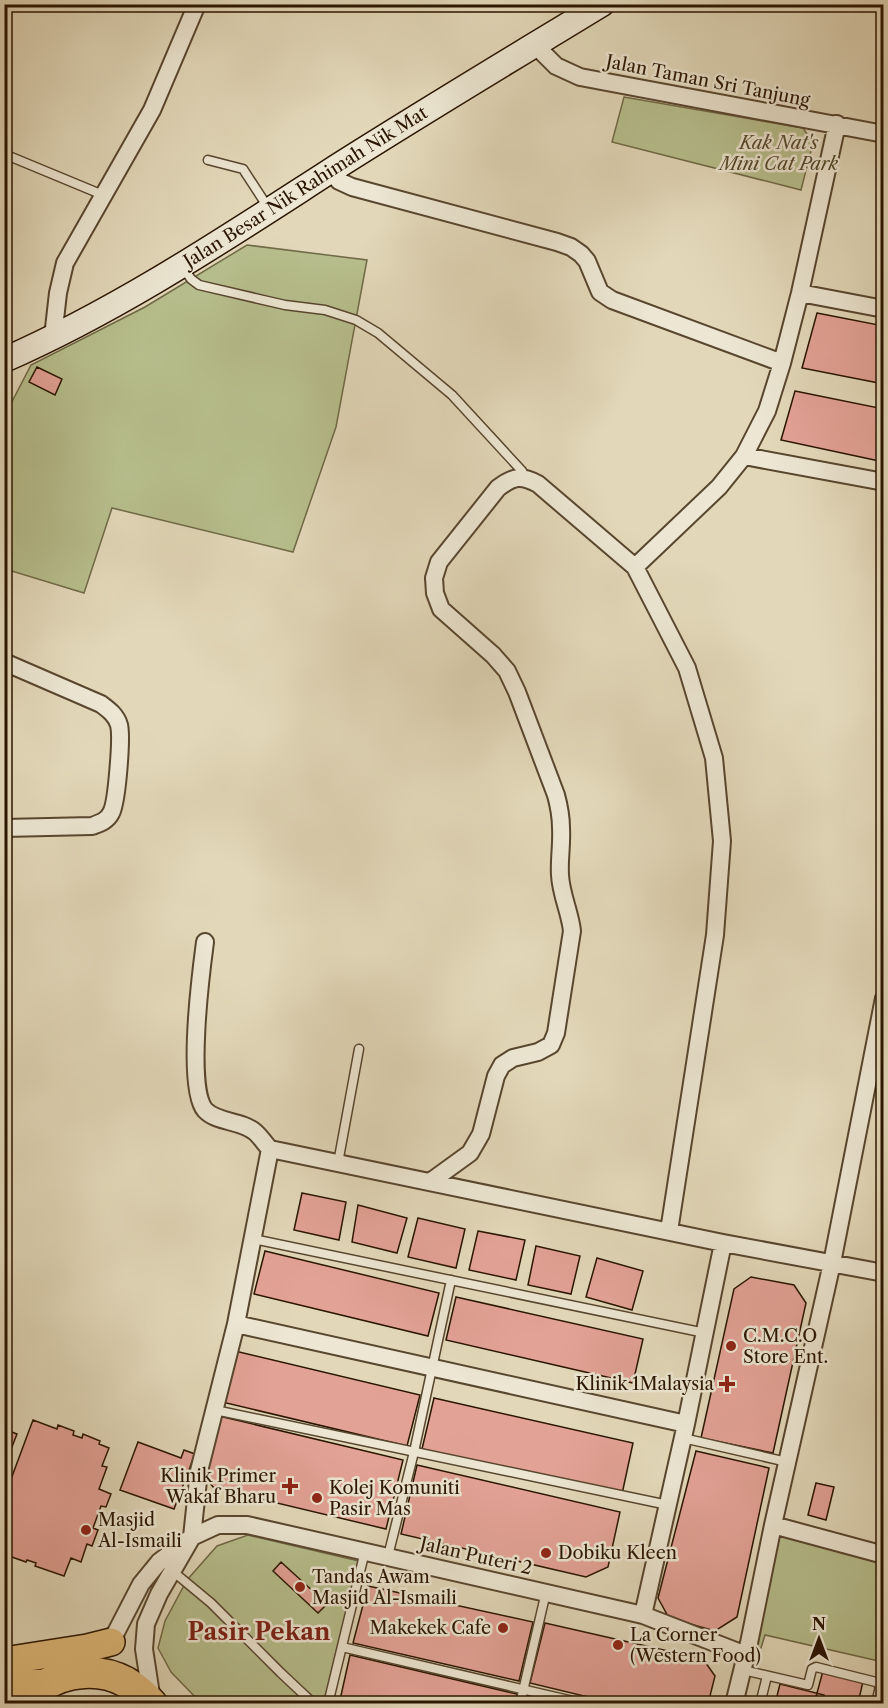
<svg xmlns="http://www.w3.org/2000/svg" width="888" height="1708" font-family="'Libre Caslon Text',serif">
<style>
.green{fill:#b7be8d;stroke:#706a47;stroke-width:1.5}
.building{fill:#e3a296;stroke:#2a1501;stroke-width:1.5}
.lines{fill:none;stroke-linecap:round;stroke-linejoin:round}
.lane-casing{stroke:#58462f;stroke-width:11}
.street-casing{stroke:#58462f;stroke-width:20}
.secondary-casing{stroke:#2a1501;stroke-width:27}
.primary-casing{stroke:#2a1501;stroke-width:30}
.highway-casing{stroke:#2a1501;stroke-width:33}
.lane{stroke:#ece6d2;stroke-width:8}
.street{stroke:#ece6d2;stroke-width:16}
.secondary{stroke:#ece6d2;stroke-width:24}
.primary{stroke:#e1bc7c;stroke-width:27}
.highway{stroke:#e1bc7c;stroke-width:30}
.poi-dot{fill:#8f2418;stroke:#ece6d2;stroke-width:2}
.labels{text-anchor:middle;stroke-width:5;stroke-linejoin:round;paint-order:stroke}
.street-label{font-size:18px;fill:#2a1501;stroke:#ece6d2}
.park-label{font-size:18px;font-style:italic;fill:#54482b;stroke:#ece6d2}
.poi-label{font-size:18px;fill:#2a1501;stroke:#ece6d2;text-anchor:start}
.district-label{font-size:24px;font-weight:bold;fill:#7a1f14;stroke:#ece6d2}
</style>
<rect width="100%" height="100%" fill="#e2d8b9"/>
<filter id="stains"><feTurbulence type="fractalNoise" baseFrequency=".00333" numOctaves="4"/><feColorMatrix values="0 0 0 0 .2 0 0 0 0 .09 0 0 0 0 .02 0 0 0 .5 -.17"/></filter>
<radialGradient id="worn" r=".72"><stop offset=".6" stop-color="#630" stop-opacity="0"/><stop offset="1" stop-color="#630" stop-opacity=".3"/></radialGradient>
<path class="green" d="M 624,97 L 803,128 L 813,143 L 801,190 L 612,142 Z
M 247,245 L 367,260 L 336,427 L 293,552 L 112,508 L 84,593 L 5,569 L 4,417 L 31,365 L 145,307 Z
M 773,1525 L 883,1555 L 883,1662 L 765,1635 L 761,1648 L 749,1643 Z
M 248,1535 L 363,1562 L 328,1703 L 201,1703 L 171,1672 L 158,1648 L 165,1621 L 187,1580 L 217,1546 Z"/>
<path class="building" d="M 817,313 L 884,326 L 884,384 L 802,368 Z
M 37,367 L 62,379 L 55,395 L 29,382 Z
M 795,391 L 884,409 L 884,462 L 781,440 Z
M 302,1193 L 346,1202 L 339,1240 L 294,1230 Z
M 358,1205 L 407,1218 L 397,1253 L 352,1242 Z
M 418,1218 L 465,1229 L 456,1268 L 408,1257 Z
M 478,1231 L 525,1240 L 516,1280 L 469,1270 Z
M 536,1246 L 580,1256 L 571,1294 L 528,1285 Z
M 265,1251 L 439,1293 L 428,1336 L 254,1294 Z
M 597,1258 L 643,1271 L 632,1310 L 586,1297 Z
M 751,1277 L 794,1285 L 806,1303 L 773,1453 L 701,1438 L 734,1289 Z
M 456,1297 L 643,1339 L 633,1383 L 446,1340 Z
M 235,1351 L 420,1395 L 407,1446 L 222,1402 Z
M 434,1398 L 633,1443 L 622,1494 L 422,1449 Z
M 219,1416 L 403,1460 L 386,1529 L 214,1488 L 204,1476 Z
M 33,1420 L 57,1429 L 58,1425 L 74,1431 L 73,1435 L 82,1438 L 83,1434 L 100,1441 L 99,1444 L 109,1448 L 102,1466 L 107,1467 L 99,1489 L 111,1494 L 106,1507 L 101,1506 L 93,1528 L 98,1530 L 92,1546 L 87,1544 L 81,1562 L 71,1558 L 64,1576 L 35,1566 L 36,1563 L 27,1560 L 26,1562 L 9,1556 L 10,1554 L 4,1552 L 4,1498 Z
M 4,1429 L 17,1434 L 8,1457 L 4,1456 Z
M 138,1442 L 181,1458 L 184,1450 L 195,1454 L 174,1509 L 120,1490 Z
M 696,1451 L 769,1468 L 737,1617 L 715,1631 L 669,1618 L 658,1598 Z
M 417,1465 L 620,1512 L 608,1567 L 586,1577 L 401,1534 Z
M 816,1483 L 834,1487 L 826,1520 L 808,1515 Z
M 281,1562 L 327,1604 L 318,1613 L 273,1571 Z
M 368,1586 L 533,1622 L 519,1681 L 353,1643 Z
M 545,1623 L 703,1659 L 715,1676 L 708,1704 L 617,1704 L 530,1683 Z
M 350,1655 L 517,1694 L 515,1704 L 342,1704 L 340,1700 Z
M 823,1671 L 863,1681 L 858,1704 L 814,1704 Z
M 780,1684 L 824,1695 L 822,1704 L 775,1704 Z
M 527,1696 L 557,1704 L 525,1704 Z"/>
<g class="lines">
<defs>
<path id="lane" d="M 4,154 L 103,195
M 208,160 L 243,169 L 269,209
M 182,266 L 191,279 L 199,285 L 285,305 L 325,310 L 356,320 L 378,333 L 452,395 L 522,471 L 525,477
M 338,1163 L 359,1049
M 253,1239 L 705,1333
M 215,1410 L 668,1505
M 683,1438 L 787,1462
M 388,1556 L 414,1452 L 451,1280
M 170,1569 L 211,1603 L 281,1673 L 314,1704
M 342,1647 L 586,1704
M 743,1670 L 808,1685 L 812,1669 L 816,1667 L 876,1682 L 880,1686 L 876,1704
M 328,1704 L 365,1551
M 520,1704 L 546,1592
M 760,1704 L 767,1676"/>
<path id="street" d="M 535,45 L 556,66 L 580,77 L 884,134
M 331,171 L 339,181 L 352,187 L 557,242 L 571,247 L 581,254 L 587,261 L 600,292 L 612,300 L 782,363
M 800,293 L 884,309
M 53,337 L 58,293 L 65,263 L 152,110 L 197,4
M 744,456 L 767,411 L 782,363 L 800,293 L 837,124
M 635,567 L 719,487 L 744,456 L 884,482
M 4,662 L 101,704 C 109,710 116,715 119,725 C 122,737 117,803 111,813 C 107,821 100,823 92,826 L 4,828
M 205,942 C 201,972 186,1088 205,1110 C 217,1123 241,1120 255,1132 C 260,1136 265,1144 270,1149 L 723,1243 L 884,1273
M 430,1182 L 470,1153 L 481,1134 L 496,1076 L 502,1065 L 513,1058 L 538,1052 L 551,1045 L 556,1033 L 572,931 C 570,912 561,895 560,875 C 559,860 562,844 561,828 C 561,817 559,806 556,795 L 517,692 L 507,671 L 493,655 L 441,609 L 435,593 L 434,578 L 439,562 L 498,488 C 514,476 521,475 538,484 L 635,567 L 687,668 L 714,758 L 722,841 L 715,935 L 669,1231
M 236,1324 L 686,1424
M 773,1525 L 884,1555
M 643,1615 L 686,1424 L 723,1243
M 104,1648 L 111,1642 L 141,1584 L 159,1562 L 192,1537 L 218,1525 L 247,1525 L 643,1615 L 746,1655
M 152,1701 L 144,1649 L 146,1624 L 159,1594 L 192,1537 L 199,1471 L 236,1324 L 270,1149
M 734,1704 L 749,1643 L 773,1525 L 832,1263 L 884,998"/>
<g id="secondary">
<path id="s1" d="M 4,360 C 118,310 223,240 327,173 C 418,115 510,60 602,4"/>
</g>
<path id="primary" d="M 4,1661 L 87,1648 L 111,1642
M 4,1685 L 47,1683"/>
<path id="highway" d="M 24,1704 C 47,1673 93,1664 126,1682 C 136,1688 144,1695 152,1704"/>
</defs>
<use href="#lane" class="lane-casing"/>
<use href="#street" class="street-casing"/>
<use href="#secondary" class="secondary-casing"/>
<use href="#primary" class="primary-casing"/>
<use href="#highway" class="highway-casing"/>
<use href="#lane" class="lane"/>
<use href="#street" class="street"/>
<use href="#secondary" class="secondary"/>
<use href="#primary" class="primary"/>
<use href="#highway" class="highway"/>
</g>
<g class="poi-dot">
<circle cx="731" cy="1346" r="6"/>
<path d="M724 1375h6v6h6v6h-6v6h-6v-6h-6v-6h6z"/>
<path d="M287 1477h6v6h6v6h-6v6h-6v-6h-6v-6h6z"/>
<circle cx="317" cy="1498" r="6"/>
<circle cx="86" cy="1530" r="6"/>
<circle cx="546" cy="1553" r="6"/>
<circle cx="300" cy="1587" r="6"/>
<circle cx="503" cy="1628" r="6"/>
<circle cx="618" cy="1645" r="6"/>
</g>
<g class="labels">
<g class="street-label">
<text transform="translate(708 81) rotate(11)" y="6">Jalan Taman Sri Tanjung</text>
<text dy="6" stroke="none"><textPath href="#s1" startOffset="348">Jalan Besar Nik Rahimah Nik Mat</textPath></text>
<text transform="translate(476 1556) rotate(13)" y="6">Jalan Puteri 2</text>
</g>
<g class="park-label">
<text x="779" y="149">Kak Nat's<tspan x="779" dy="21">Mini Cat Park</tspan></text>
</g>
<g class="poi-label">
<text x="743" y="1342">C.M.C.O<tspan x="743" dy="21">Store Ent.</tspan></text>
<text x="714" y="1390" text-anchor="end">Klinik 1Malaysia</text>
<text x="276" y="1482" text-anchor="end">Klinik Primer<tspan x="276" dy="21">Wakaf Bharu</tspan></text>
<text x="329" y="1494">Kolej Komuniti<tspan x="329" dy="21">Pasir Mas</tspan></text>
<text x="98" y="1526">Masjid<tspan x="98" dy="21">Al-Ismaili</tspan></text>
<text x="558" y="1559">Dobiku Kleen</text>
<text x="312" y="1583">Tandas Awam<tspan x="312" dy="21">Masjid Al-Ismaili</tspan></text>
<text x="491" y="1634" text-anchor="end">Makekek Cafe</text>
<text x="630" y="1641">La Corner<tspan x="630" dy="21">(Western Food)</tspan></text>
</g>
<g class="district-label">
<text x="259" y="1640">Pasir Pekan</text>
</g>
</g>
<rect width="888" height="1708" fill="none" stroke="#e2d8b9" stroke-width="24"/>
<rect x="6" y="6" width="876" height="1696" fill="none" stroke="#2a1501" stroke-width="3"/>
<rect x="12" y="12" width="864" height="1684" fill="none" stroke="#2a1501" stroke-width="1.5"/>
<g transform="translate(819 1639)" stroke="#ece6d2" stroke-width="4.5" paint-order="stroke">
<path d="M0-4.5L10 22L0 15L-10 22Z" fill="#2a1501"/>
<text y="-9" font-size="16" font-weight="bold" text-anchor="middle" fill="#2a1501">N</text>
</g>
<rect width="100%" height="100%" filter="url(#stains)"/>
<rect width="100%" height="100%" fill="url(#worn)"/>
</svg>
